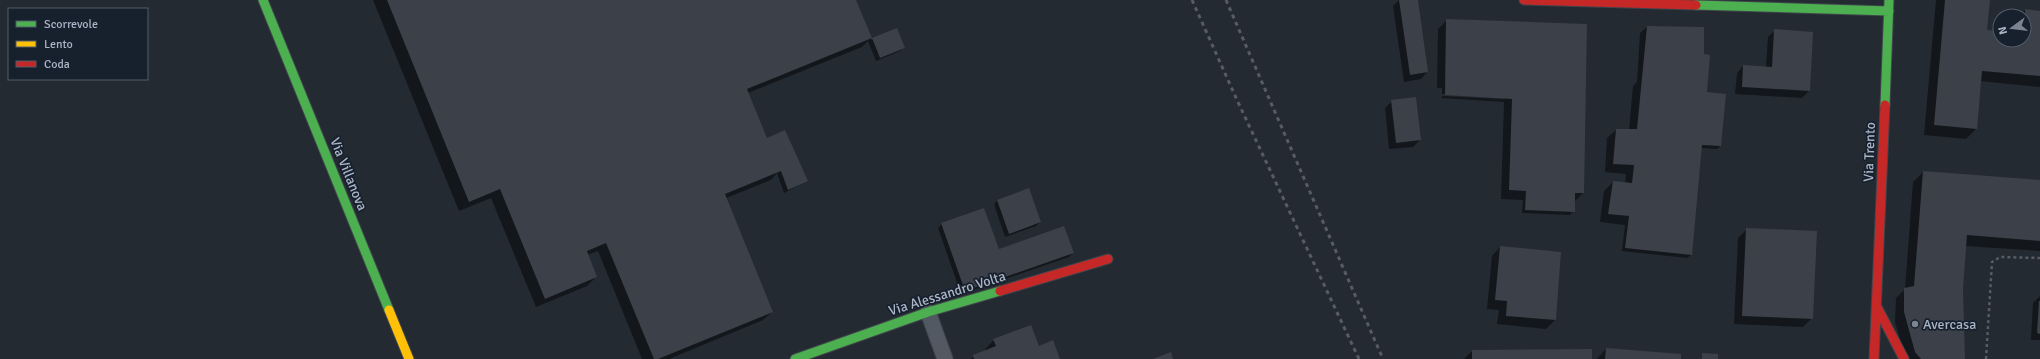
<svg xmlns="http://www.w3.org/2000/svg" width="2040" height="359" font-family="Signika,sans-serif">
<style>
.shadow{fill:#0007}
.building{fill:#3b4049}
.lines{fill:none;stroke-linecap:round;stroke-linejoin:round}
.lane-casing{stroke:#40454c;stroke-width:17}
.fast-casing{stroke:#40454c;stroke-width:11}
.slow-casing{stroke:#40454c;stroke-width:11}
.jam-casing{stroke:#40454c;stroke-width:11}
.path{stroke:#565c64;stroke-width:2.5;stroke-dasharray:3 3;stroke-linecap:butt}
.lane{stroke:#535962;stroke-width:15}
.fast{stroke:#4caf50;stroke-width:9}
.slow{stroke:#ffc107;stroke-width:9}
.jam{stroke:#c62828;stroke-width:9}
.rail{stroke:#575c64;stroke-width:3;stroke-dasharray:4 4;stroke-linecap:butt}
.poi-dot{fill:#7c8492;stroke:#17202d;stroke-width:1.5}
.labels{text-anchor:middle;stroke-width:3.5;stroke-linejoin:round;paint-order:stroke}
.street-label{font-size:14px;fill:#abb5c6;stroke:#17202d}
.poi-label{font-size:14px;fill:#abb5c6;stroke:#17202d;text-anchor:start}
</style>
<rect width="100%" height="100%" fill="#242a32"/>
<path class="shadow" d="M 373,0 L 855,0 L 871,40 L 896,30 L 904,48 L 900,51 L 876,61 L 868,41 L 862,47 L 748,93 L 767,140 L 807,181 L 784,193 L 777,173 L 771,180 L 726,198 L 772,312 L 763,320 L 669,359 L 642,359 L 598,251 L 587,255 L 596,277 L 587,286 L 536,307 L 491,198 L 459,211 Z
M 1399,0 L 1417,0 L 1427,72 L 1421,79 L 1404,82 L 1393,6 Z
M 1936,0 L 1989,0 L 1986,31 L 2000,32 L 2000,40 L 2024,40 L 2024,16 L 2019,16 L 2025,10 L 2040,12 L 2040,87 L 1980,81 L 1976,129 L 1966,139 L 1924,135 Z
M 1447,20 L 1584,83 L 1583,193 L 1574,202 L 1574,211 L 1570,215 L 1522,213 L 1523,200 L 1501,199 L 1504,102 L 1442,98 L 1442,96 L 1504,99 L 1504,97 L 1442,94 L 1442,88 L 1437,88 L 1438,29 Z
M 1647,27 L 1703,55 L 1706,93 L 1720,146 L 1717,149 L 1701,148 L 1691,255 L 1687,258 L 1622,251 L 1625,225 L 1600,222 L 1604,191 L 1613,182 L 1625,183 L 1626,174 L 1605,172 L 1607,138 L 1616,130 L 1629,130 L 1633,86 L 1637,82 L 1640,33 Z
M 1775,30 L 1812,33 L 1809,91 L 1802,98 L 1735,94 L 1737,73 L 1743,66 L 1766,67 L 1768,37 Z
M 1392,101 L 1420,140 L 1413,147 L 1389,149 L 1385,108 Z
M 1923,172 L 2040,181 L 2040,251 L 1965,246 L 1962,289 L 1964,359 L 1906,359 L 1895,322 L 1896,298 L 1905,289 L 1913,182 Z
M 1028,190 L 1040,222 L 1036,226 L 1005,237 L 994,204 L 997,201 Z
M 942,224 L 998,251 L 1073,253 L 1069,257 L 961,294 L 938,228 Z
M 1747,229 L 1812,318 L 1803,327 L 1734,324 L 1738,238 Z
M 1500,247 L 1560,253 L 1555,320 L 1546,329 L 1497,324 L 1499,310 L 1487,309 L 1492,256 Z
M 2040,296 L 2040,340 L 2031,340 L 2033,303 Z
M 994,340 L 1038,347 L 1059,359 L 970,359 L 986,351 L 985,349 Z
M 1606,349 L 1680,359 L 1597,359 Z
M 1472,351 L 1591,359 L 1464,359 Z"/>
<path class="building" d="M 387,0 L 856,0 L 872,38 L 747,89 L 767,138 L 785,130 L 808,181 L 788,190 L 781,171 L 725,194 L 773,312 L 658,359 L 654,359 L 606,243 L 587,251 L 597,277 L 545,299 L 500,189 L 469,202 Z
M 1399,0 L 1418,0 L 1428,72 L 1410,75 Z
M 1945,0 L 1990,0 L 1987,30 L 2000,31 L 2000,40 L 2024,40 L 2025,9 L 2040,11 L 2040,76 L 1982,71 L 1977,129 L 1934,125 Z
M 1446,19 L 1587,24 L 1584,193 L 1575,193 L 1575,212 L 1525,210 L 1526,191 L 1509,190 L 1512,99 L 1445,95 Z
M 1647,26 L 1704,27 L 1704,54 L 1710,55 L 1707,92 L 1726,94 L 1721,146 L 1702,145 L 1692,255 L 1625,248 L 1629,216 L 1608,214 L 1613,181 L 1632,183 L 1634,165 L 1613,164 L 1616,129 L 1637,129 Z
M 897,28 L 905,48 L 880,58 L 872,38 Z
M 1774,29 L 1813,32 L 1810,91 L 1742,87 L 1743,65 L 1772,67 Z
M 1416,97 L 1421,140 L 1396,143 L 1391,100 Z
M 1923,171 L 2040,180 L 2040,241 L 1967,235 L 1963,289 L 1965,359 L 1921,359 L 1915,352 L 1904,312 L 1904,288 L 1914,286 Z
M 1029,188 L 1041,222 L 1009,234 L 997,200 Z
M 984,208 L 999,249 L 1064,226 L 1074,253 L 965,291 L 941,223 Z
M 1746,228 L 1817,231 L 1813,319 L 1742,316 Z
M 1500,246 L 1561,252 L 1556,320 L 1506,316 L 1507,301 L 1495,300 Z
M 2039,301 L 2040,301 L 2040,334 L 2037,333 Z
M 1031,325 L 1039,346 L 1053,340 L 1060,359 L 974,359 L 973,355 L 996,346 L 993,339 Z
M 1606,348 L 1681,354 L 1681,359 L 1605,359 Z
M 1592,349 L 1592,359 L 1472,359 L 1472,350 Z
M 1171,352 L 1173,359 L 1153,359 Z
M 1702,353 L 1718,354 L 1718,359 L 1702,359 Z"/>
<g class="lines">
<defs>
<path id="lane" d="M 928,312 L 945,359"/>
<path id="fast" d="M 263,0 L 389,310
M 1696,5 L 1889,11
M 1885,105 L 1889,0
M 795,359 L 928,312 L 1000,291"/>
<path id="slow" d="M 389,310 L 409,359"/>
<path id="jam" d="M 1524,0 L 1696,5
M 1000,291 L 1108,259
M 1877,307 L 1904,359
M 1874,359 L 1885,105"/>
</defs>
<use href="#lane" class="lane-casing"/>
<use href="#fast" class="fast-casing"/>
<use href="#slow" class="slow-casing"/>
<use href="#jam" class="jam-casing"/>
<path class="path" d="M 1986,359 L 1992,262 L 2000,257 L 2040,258"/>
<use href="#lane" class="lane"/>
<use href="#fast" class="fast"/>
<use href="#slow" class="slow"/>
<use href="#jam" class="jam"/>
<path class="rail" d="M 1192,0 L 1237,100 L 1359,359
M 1226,0 L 1383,359"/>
</g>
<circle class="poi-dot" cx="1915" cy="324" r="4"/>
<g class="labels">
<g class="street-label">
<text transform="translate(1869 152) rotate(-88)" y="5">Via Trento</text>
<text transform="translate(349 174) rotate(68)" y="5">Via Villanova</text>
<text transform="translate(947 293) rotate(-17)" y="5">Via Alessandro Volta</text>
</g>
<g class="poi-label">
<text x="1923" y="329">Avercasa</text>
</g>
</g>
<rect x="8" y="8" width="140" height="72" fill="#17202d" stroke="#525c6a"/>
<rect x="16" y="21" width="20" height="6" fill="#4caf50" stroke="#525c6a"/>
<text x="44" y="28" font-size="12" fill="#abb5c6">Scorrevole</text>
<rect x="16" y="41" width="20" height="6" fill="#ffc107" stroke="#525c6a"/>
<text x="44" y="48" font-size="12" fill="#abb5c6">Lento</text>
<rect x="16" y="61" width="20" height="6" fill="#c62828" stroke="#525c6a"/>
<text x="44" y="68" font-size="12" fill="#abb5c6">Coda</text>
<g transform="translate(2012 28) rotate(255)"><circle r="19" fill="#17202d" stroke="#525c6a"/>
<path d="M0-3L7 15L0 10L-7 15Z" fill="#7c8492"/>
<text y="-6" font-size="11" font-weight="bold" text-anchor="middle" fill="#abb5c6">N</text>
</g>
</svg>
